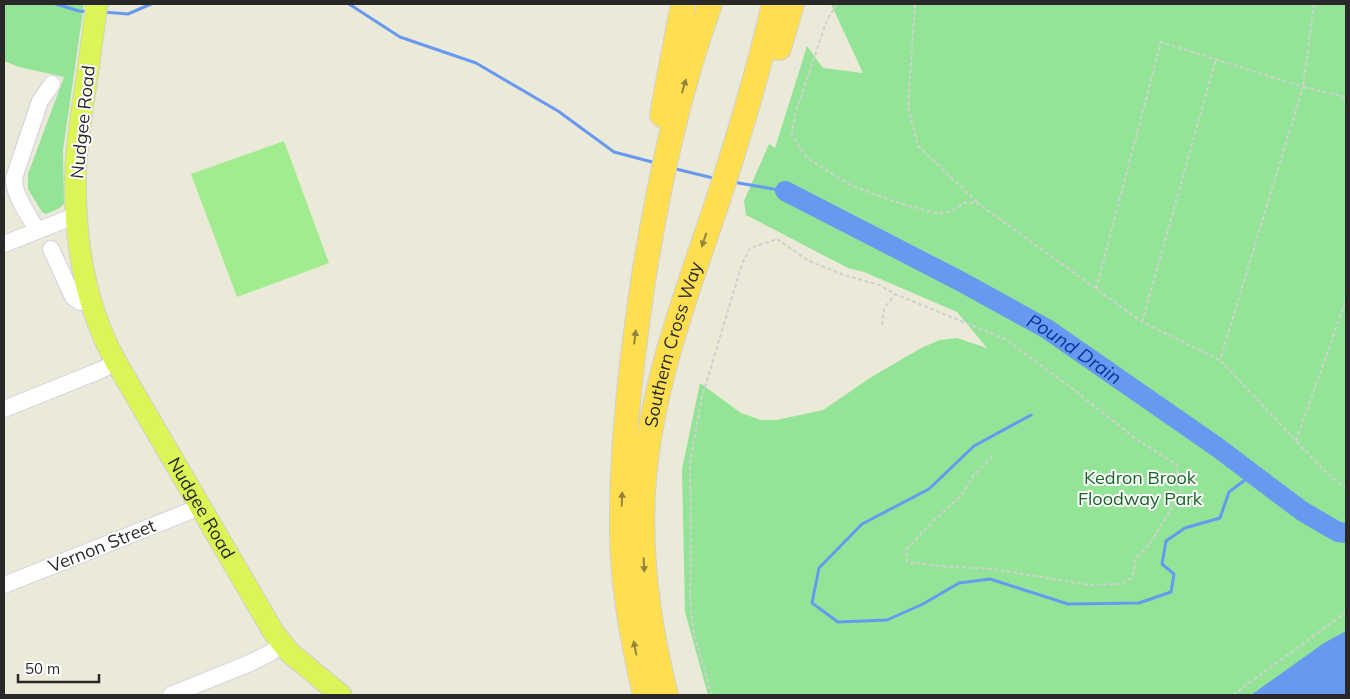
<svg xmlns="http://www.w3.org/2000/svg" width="1350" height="699" font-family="Mulish,sans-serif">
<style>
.green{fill:#93e497}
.pitch{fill:#a1ec8f}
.water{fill:#6899f1}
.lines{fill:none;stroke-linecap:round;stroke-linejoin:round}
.stream{stroke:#6899f1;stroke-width:3}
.river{stroke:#6899f1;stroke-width:20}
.minor-casing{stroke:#d2cee2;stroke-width:18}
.major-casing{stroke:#d0d0d0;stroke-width:23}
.highway-casing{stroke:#d0d0d0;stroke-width:26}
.path{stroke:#d0d0d0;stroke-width:2;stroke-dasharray:4 2.5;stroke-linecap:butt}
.minor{stroke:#fff;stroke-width:16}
.major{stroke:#ddf456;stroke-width:21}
.highway{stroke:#ffde50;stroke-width:24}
.oneway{fill:#94833c}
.labels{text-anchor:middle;stroke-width:4;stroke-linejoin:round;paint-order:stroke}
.street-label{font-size:18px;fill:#282828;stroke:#fff}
.park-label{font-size:18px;fill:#176625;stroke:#fff}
.water-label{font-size:19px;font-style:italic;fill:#0a329b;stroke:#fff}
</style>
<rect width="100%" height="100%" fill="#ebead9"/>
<path class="green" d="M 4,4 L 84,4 L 63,151 L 64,204 L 58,209 L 46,214 L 42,212 L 28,189 L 28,174 L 64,77 L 19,67 L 4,61 Z
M 831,4 L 1346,4 L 1346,695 L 708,695 L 685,612 L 682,469 L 700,383 L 741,413 L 761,420 L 777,420 L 823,410 L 873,376 L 923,347 L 940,340 L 957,338 L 987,348 L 957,312 L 864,272 L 848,268 L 746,215 L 744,201 L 769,144 L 775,148 L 807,46 L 823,68 L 863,73 Z"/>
<path class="pitch" d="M 284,141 L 329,263 L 237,297 L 191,174 Z"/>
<path class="water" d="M 1346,631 L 1346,695 L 1251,695 L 1324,643 Z"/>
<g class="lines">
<path class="stream" d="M 56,4 L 79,11 L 90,12
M 349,4 L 400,37 L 476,63 L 558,111 L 614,152 L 656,163
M 103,12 L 128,14 L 151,4
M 672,168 L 717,179
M 733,182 L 785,191
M 1031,415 L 974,446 L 929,489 L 862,524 L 819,568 L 812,603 L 838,622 L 887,620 L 923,604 L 959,583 L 990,579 L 1068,604 L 1139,603 L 1171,592 L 1174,574 L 1162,564 L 1166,541 L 1185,528 L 1220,518 L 1229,492 L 1253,474"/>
<path class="river" id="s1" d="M 785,191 L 960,281 L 1047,329 L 1217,447 L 1302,511 L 1338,532 L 1346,533"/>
<defs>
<path id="minor" d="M 37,230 C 29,216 13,194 14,178 L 40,101 L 52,84
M 4,244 L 77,215
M 51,249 L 73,297 L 80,302 L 91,299
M 4,409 L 101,370 L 116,362
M 4,585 L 200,507
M 171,695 L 250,663 L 270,653 L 282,644"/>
<g id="major">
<path id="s2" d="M 97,4 C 93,30 90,57 86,83 C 82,109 78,136 76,162 C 73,230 83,302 116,362 L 274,633 L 290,653 L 341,695"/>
</g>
<g id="highway">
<path d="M 779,48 L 792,4"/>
<path d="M 662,115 L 669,77 L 683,4"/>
<path d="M 645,695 C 632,638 621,579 622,520 C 622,438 632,356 644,275 C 659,183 678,92 710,4"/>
<path id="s3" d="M 666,695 C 648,624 638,551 644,478 C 653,379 688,290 719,197 C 740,133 759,69 774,4"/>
</g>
</defs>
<use href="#minor" class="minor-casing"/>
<use href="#major" class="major-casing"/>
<use href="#highway" class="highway-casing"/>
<path class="path" d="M 837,4 L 827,20 L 795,114 L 792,135 L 807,158 L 852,186 L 902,204 L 936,213 L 950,212 L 964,203 L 973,203 L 979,204 L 1142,322 L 1220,360 L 1313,459 L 1327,473 L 1346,488
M 915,4 L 908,107 L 918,146 L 979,204
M 1314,4 L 1303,87 L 1346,97
M 1096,289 L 1161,42 L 1303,87 L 1220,360
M 1142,322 L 1216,59
M 882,325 L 884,309 L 895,294
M 1296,441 L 1346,300
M 712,695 L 694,634 L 690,601 L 691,546 L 690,462 L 702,397 L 742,264 L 750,248 L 777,239 L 809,261 L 844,275 L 879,285 L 895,294 L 1005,339 L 1069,386 L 1136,439 L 1176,464 L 1181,491 L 1174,504 L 1149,545 L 1135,559 L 1133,577 L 1121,584 L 1089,585 L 993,569 L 938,566 L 907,562 L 906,550 L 932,522 L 961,496 L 974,475 L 994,455
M 1233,695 L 1346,612"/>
<use href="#minor" class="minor"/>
<use href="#major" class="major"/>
<use href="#highway" class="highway"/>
</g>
<defs><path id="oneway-solid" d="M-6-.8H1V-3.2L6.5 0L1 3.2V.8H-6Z" transform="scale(1.25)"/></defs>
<g class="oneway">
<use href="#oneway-solid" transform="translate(684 86) rotate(-74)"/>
<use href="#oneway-solid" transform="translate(704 240) rotate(109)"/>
<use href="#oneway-solid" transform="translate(635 337) rotate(-83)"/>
<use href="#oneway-solid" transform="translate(622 499) rotate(-88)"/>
<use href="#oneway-solid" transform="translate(644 565) rotate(87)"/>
<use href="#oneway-solid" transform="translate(635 648) rotate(-101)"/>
</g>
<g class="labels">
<g class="street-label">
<text transform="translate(83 122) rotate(-84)" y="6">Nudgee Road</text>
<text dy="6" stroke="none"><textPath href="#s3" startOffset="356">Southern Cross Way</textPath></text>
<text dy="6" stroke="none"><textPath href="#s2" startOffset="535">Nudgee Road</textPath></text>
<text transform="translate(102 546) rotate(-22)" y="6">Vernon Street</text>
</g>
<g class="park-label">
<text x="1140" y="484">Kedron Brook<tspan x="1140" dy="21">Floodway Park</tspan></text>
</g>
<g class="water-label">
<text dy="7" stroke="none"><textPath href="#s1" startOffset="330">Pound Drain</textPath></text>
</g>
</g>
<rect width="1350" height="699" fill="none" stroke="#282828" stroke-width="10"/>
<path d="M18 674v8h81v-8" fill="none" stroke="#282828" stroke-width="2.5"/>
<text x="25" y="674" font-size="15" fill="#282828" stroke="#ffffff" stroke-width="4" paint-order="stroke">50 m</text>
</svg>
